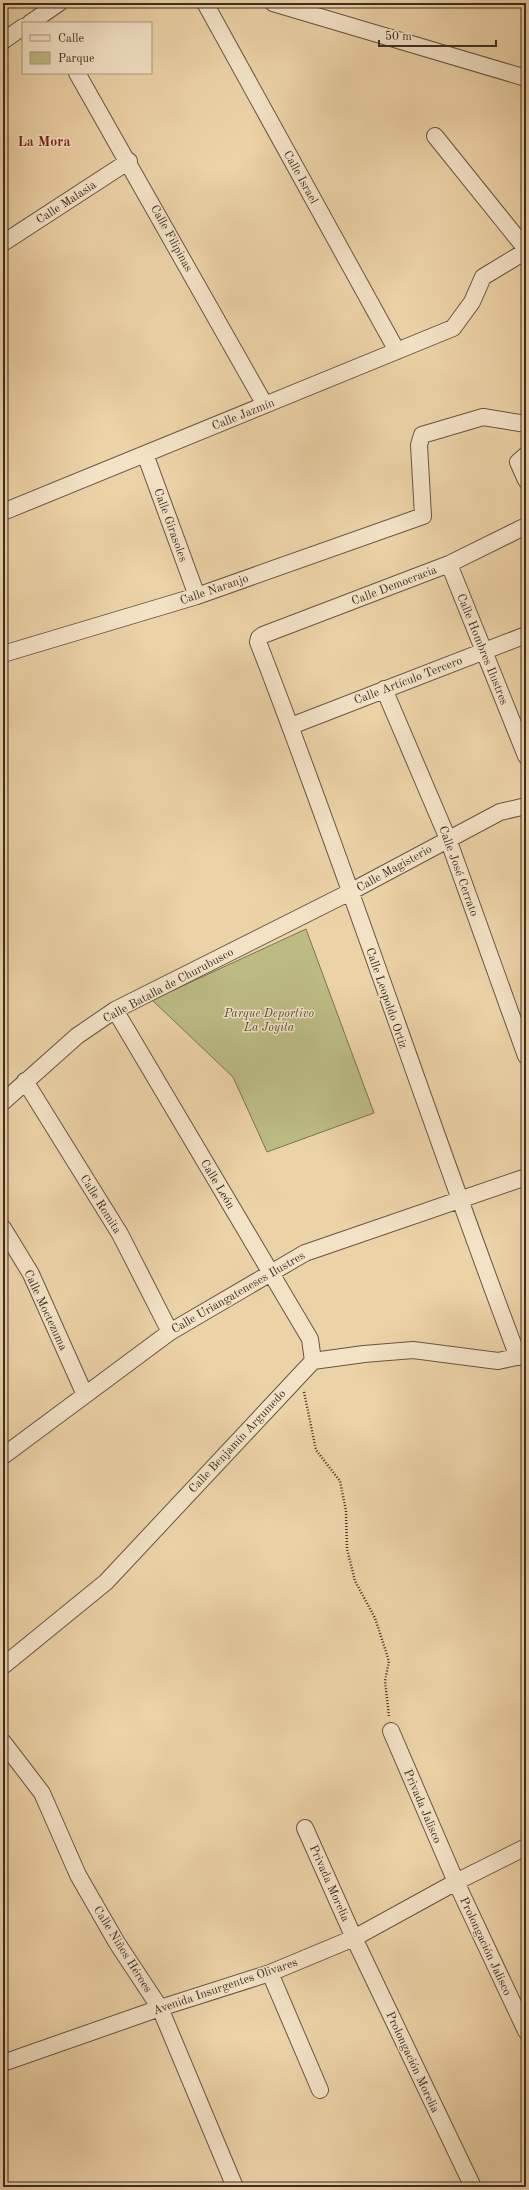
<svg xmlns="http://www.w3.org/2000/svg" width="529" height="2190" font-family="'Old Standard TT',serif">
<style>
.green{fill:#bcbb84;stroke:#7b7452}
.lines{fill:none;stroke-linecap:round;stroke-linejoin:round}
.minor-casing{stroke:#665642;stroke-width:18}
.path{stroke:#3a2d21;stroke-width:2.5;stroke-dasharray:1 2;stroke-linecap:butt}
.minor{stroke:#f3e2c6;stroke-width:16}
.labels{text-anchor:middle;stroke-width:3;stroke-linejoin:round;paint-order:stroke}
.street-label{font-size:12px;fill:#3a2d21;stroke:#f3e2c6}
.park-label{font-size:12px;font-style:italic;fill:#544935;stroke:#f3e2c6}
.quarter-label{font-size:14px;font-weight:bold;fill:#7a1f14;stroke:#f3e2c6}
</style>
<rect width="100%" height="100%" fill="#ecd2a7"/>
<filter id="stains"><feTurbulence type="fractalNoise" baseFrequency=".005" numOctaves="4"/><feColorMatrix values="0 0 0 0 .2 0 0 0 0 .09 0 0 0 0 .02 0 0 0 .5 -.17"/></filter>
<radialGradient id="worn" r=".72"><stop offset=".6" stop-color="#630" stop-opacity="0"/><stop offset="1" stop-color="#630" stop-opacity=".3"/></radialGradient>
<path class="green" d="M 306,929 L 374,1113 L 267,1152 L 233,1077 L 152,1000 Z"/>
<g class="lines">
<defs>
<path id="minor" d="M 205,3 L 397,351
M 273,3 L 526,78
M 30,23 L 59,3
M 3,41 L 23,27
M 77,73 L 265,405
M 435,136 L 526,249
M 3,243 L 129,161
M 145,454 L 197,596
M 526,455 L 518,462 L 526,480
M 3,512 L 453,328 L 472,302 L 483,277 L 526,251
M 449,564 L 526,756
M 3,654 L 197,596 L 423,516 L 419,445 L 422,435 L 483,417 L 526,424
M 384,689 L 448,839 L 526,1056
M 291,726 L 526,635
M 115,1010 L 310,1339 L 313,1361
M 25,1081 L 120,1234 L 170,1332
M 3,1102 L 77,1036 L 115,1010 L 350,892 L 500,812 L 526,806
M 3,1228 L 31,1274 L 85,1395
M 518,1357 C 428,1120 350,879 258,642 L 259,638 L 263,635 L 449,564 L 526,526
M 3,1456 L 170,1332 L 305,1253 L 526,1177
M 3,1666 L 106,1582 L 313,1361 L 364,1354 L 413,1350 L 498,1361 L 526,1355
M 391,1731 L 456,1882 L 526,2031
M 3,1742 L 42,1793 L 78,1875 L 117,1943 L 160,2008 L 235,2187
M 305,1828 L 354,1938 L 473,2187
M 270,1973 L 320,2090
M 3,2063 L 160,2008 L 270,1973 L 354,1938 L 456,1882 L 526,1847"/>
</defs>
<use href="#minor" class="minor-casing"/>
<path class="path" d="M 304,1392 L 316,1450 L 340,1481 L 346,1511 L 347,1549 L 355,1581 L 375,1618 L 389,1661 L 385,1681 L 389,1716"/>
<use href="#minor" class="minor"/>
</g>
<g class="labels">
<g class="street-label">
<text transform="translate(301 177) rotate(61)" y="4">Calle Israel</text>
<text transform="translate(66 202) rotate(-33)" y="4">Calle Malasia</text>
<text transform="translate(172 238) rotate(61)" y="4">Calle Filipinas</text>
<text transform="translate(243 414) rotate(-22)" y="4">Calle Jazmín</text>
<text transform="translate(171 525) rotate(70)" y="4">Calle Girasoles</text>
<text transform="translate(394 585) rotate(-21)" y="4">Calle Democracia</text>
<text transform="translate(214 589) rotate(-19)" y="4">Calle Naranjo</text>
<text transform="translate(483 649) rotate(68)" y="4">Calle Hombres Ilustres</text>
<text transform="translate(408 680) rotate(-21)" y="4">Calle Artículo Tercero</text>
<text transform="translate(394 868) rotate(-29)" y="4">Calle Magisterio</text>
<text transform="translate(459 871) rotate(70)" y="4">Calle José Cerrato</text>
<text transform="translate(168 985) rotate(-28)" y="4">Calle Batalla de Churubusco</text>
<text transform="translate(387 998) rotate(71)" y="4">Calle Leopoldo Ortiz</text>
<text transform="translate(218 1184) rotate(59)" y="4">Calle León</text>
<text transform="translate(101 1204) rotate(58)" y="4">Calle Romita</text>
<text transform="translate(238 1292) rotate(-30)" y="4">Calle Uriangateneses Ilustres</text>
<text transform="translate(46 1310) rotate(65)" y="4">Calle Moctezuma</text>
<text transform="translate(237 1441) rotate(-47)" y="4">Calle Benjamín Argumedo</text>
<text transform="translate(423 1806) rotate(67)" y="4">Privada Jalisco</text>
<text transform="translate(330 1883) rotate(66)" y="4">Privada Morelia</text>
<text transform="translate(486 1946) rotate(65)" y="4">Prolongación Jalisco</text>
<text transform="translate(123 1949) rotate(58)" y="4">Calle Niños Héroes</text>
<text transform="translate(225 1986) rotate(-19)" y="4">Avenida Insurgentes Olivares</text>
<text transform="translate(413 2062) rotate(65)" y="4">Prolongación Morelia</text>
</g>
<g class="park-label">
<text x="269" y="1017">Parque Deportivo<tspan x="269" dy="14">La Joyita</tspan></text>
</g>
<g class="quarter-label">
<text x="44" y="146">La Mora</text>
</g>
</g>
<rect width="529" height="2190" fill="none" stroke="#ecd2a7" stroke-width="16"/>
<rect x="4" y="4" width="521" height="2182" fill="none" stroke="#3a2d21" stroke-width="2"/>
<rect x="8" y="8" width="513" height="2174" fill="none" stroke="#3a2d21"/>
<rect x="22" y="22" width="130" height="52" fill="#f3e2c6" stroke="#a99a84"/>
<rect x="30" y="35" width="20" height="6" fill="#f3e2c6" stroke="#a99a84"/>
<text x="58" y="42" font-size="12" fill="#3a2d21">Calle</text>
<rect x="30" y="52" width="20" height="12" fill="#bcbb84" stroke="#a99a84"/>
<text x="58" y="62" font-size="12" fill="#3a2d21">Parque</text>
<path d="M379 40v6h117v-6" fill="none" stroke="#3a2d21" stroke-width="2"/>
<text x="385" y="40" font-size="12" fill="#3a2d21" stroke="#f3e2c6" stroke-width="3" paint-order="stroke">50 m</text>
<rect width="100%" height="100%" filter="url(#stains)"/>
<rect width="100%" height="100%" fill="url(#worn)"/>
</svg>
